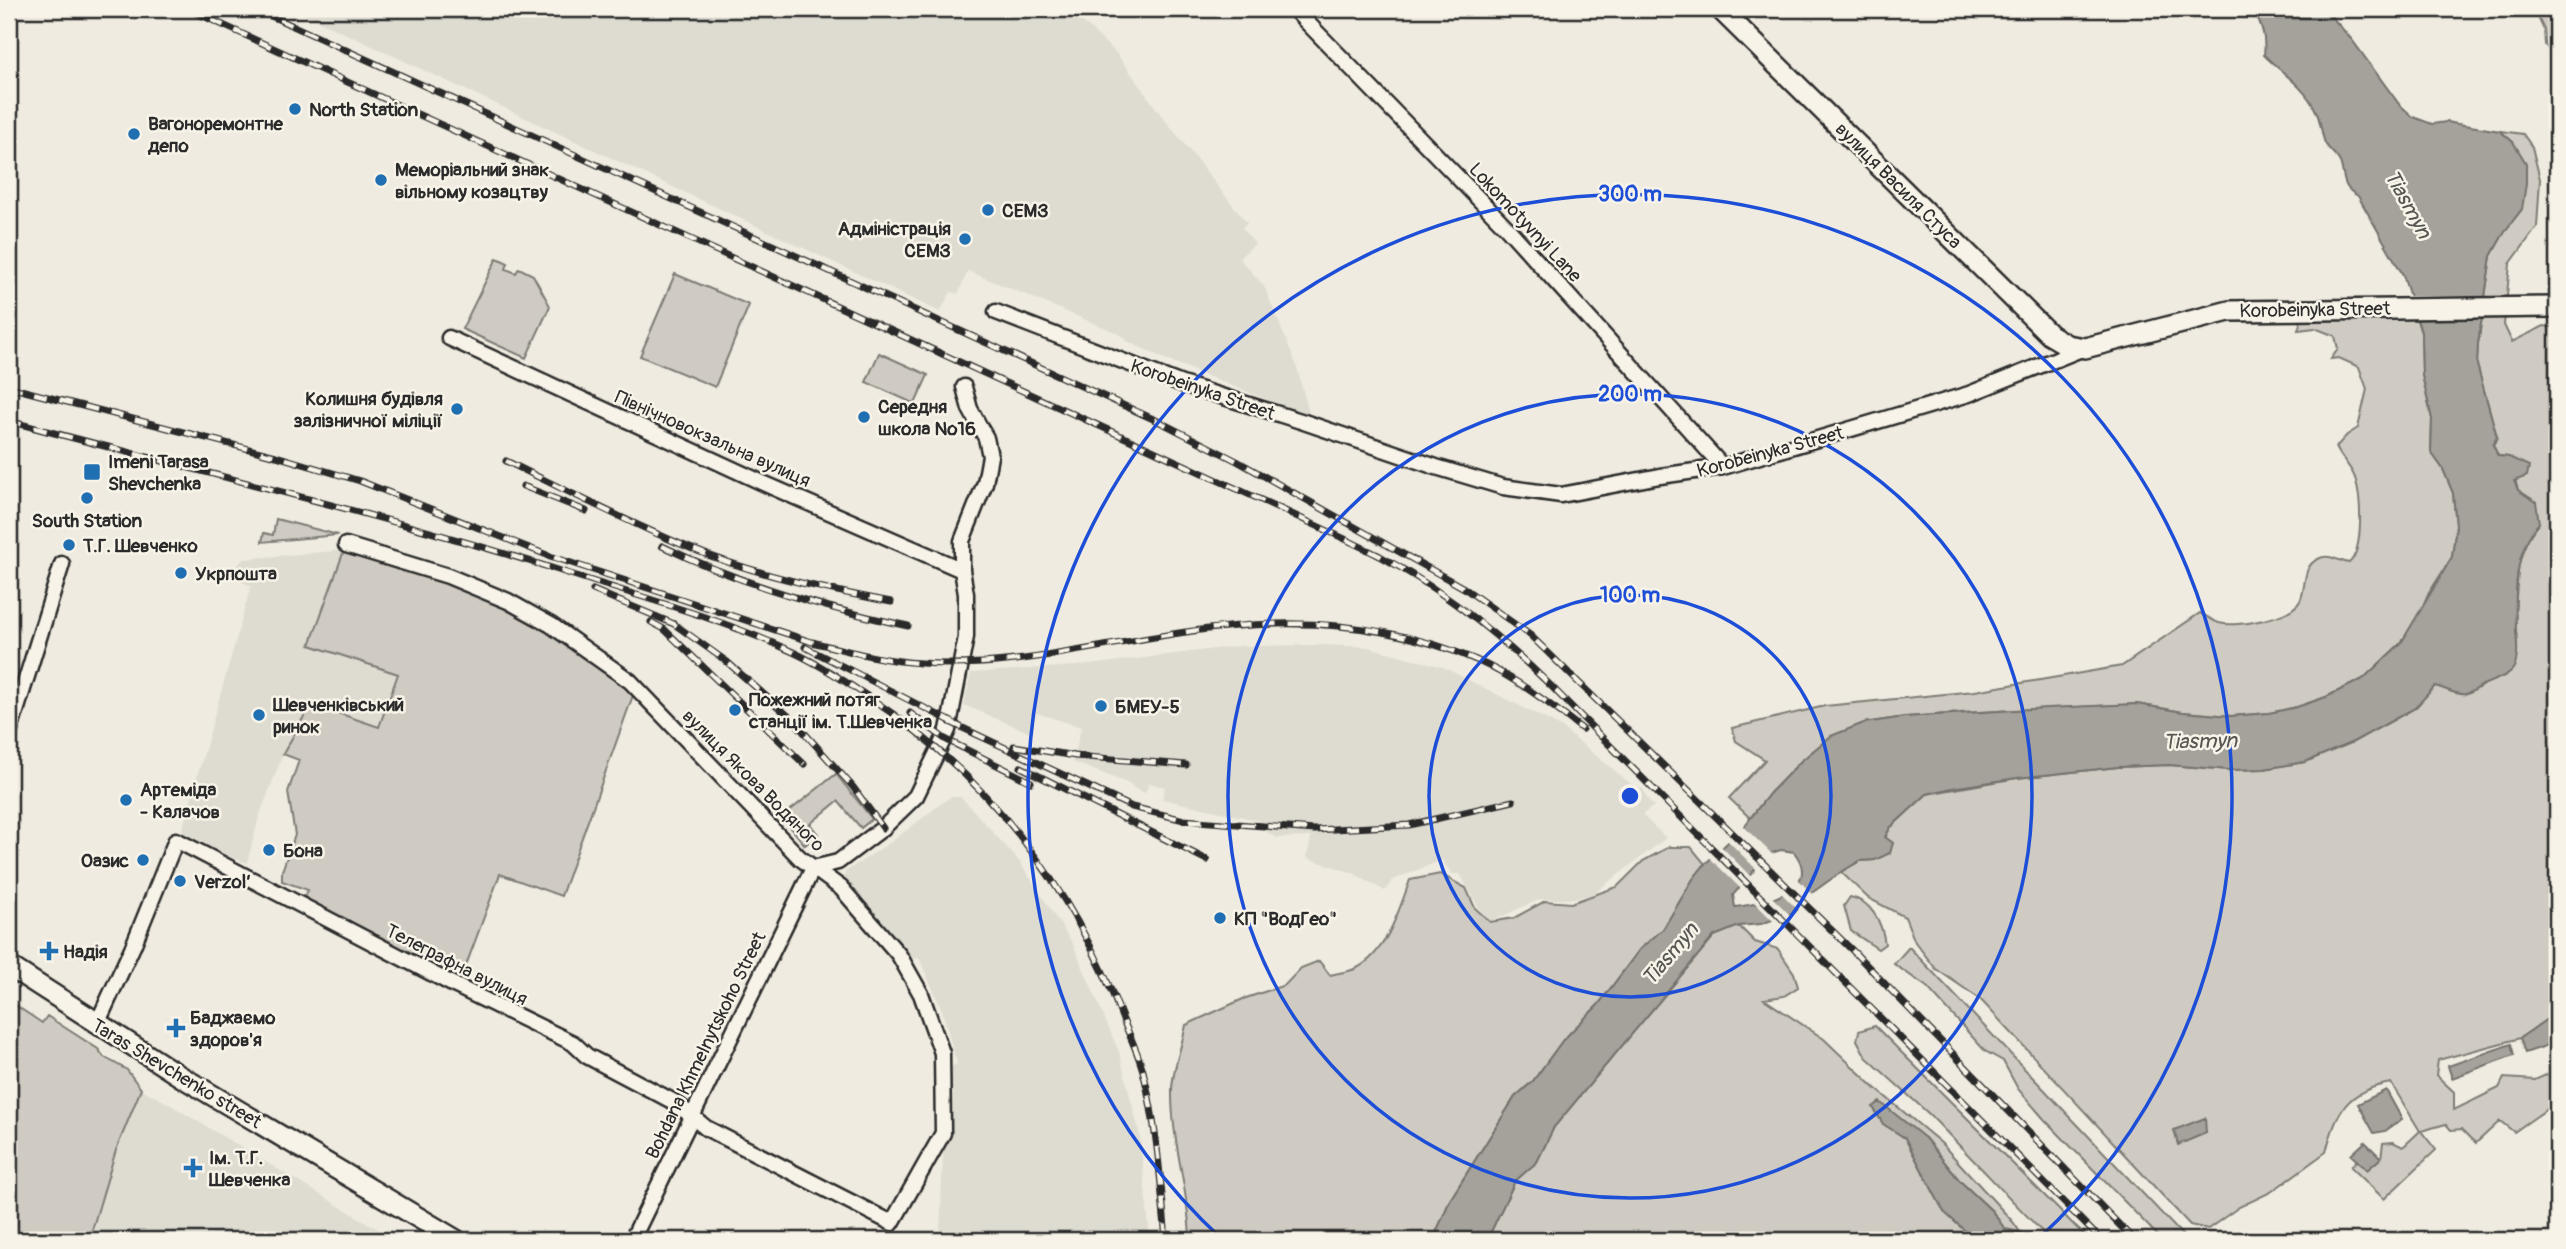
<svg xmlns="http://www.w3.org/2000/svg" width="2566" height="1249" font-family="Pangolin,sans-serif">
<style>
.built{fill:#dedbd1}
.green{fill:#cfcbc2;stroke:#7d7b76;stroke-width:2}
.water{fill:#a4a29a;stroke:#74726e;stroke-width:2;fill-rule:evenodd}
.pier{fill:#efebe0}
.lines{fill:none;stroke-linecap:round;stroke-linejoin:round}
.street-casing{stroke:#2b2b2b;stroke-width:19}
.secondary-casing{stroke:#2b2b2b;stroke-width:24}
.street{stroke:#f7f3e8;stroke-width:14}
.secondary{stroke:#f7f3e8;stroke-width:19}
.rail-casing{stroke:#2b2b2b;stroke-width:7}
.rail{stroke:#f7f3e8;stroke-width:4.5;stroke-dasharray:13;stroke-linecap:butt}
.ring{fill:none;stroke:#1d4ed8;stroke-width:3.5}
.poi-dot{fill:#1f6fb2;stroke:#f7f3e8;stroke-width:2.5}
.labels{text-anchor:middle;stroke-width:5;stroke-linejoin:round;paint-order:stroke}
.poi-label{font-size:19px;font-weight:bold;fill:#2b2b2b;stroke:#f7f3e8;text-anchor:start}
.street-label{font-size:19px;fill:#2b2b2b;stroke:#f7f3e8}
.water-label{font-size:21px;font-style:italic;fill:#555552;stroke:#f7f3e8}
.centre{fill:#1d4ed8;stroke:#f7f3e8;stroke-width:3.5}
.ring-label{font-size:21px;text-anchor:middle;font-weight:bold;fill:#1d4ed8;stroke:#f7f3e8;stroke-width:5;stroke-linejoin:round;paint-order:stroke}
</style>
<rect width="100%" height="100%" fill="#efebe0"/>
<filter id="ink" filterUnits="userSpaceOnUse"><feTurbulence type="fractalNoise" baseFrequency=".0143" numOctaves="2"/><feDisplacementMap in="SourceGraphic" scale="14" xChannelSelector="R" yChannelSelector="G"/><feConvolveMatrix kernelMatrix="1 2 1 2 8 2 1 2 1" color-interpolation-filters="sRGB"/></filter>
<g filter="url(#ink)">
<path class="built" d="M 293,9 L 1069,9 L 1117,54 L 1158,111 L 1247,223 L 1242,228 L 1255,244 L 1239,258 L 1264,286 L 1296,364 L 1310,417 L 1165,359 L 1125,340 L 1126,338 L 1115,332 L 968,271 L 958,294 L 951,292 L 940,312 Z
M 345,550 L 398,674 L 379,727 L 311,704 L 283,754 L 259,817 L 247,863 L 180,838 L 251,586 L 227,575 L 244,559 Z
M 1325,645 L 1368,647 L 1443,667 L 1561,727 L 1631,784 L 1643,789 L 1648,800 L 1654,806 L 1642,815 L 1666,838 L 1592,895 L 1568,899 L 1541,899 L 1487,923 L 1460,874 L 1452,874 L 1442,860 L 1393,880 L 1385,891 L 1353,873 L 1307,858 L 1311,837 L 1277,838 L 1265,831 L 1257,820 L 1162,799 L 1165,787 L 1149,783 L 1145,793 L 1132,787 L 1132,785 L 1073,762 L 1081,727 L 1037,713 L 1029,732 L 964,705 L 971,673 L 1089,665 L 1238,646 Z
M 950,797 L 961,797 L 1019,861 L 1073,944 L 1119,1052 L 1140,1136 L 1150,1240 L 943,1240 L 940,1237 L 946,1069 L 957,1064 L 942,1010 L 919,958 L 909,959 L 901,953 L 842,881 L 845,872 L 891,842 Z
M 141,1089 L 164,1101 L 396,1240 L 89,1240 L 116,1150 Z"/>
<path class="green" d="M 2534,9 L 2557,9 L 2557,61 L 2545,45 L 2544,30 Z
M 2500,131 L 2523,134 L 2532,147 L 2540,179 L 2537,227 L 2510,264 L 2504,325 L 2512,342 L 2544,326 L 2557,328 L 2557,1014 L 2520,1038 L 2438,1060 L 2436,1075 L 2454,1092 L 2454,1110 L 2499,1088 L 2504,1078 L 2535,1080 L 2557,1070 L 2557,1102 L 2514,1132 L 2500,1121 L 2476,1143 L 2462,1129 L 2451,1130 L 2446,1124 L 2421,1131 L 2436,1150 L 2384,1199 L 2351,1167 L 2357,1160 L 2367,1170 L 2381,1158 L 2383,1143 L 2393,1142 L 2403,1147 L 2420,1131 L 2391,1083 C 2347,1090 2336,1112 2326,1152 L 2271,1192 L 2239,1207 L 2208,1229 L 2190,1225 L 1980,999 L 1936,969 L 1915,942 L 1905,917 L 1868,898 L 1841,872 L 1860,861 L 1875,860 L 1890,828 L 1927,794 L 2017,778 L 2118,767 L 2169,765 L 2230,770 L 2264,769 L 2305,762 L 2353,742 L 2415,708 L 2435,686 L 2468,694 L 2475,688 L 2504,676 L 2517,651 L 2515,610 L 2519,559 L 2529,534 L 2536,502 L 2518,490 L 2509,457 L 2498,456 L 2493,445 L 2497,437 L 2477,365 L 2478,344 L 2491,256 L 2505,231 L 2522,209 L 2513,142 Z
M 497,258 L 508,263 L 506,269 L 516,273 L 519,268 L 533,275 L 550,306 L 526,358 L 462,329 Z
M 675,274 L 749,305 L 715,387 L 640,356 Z
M 2413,308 L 2421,333 L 2422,375 L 2432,419 L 2431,452 L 2443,469 L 2453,493 L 2456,526 L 2452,557 L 2427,596 L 2418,618 L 2401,643 L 2363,679 L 2326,697 L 2297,707 L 2269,713 L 2231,716 L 2183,712 L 2137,704 L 1959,713 L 1905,717 L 1864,723 L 1831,736 L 1801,761 L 1770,793 L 1750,818 L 1729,798 L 1765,760 L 1736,741 L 1732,728 L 1825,706 L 1975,691 L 2122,666 L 2200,613 C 2206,616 2213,621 2219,623 C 2236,628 2291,618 2300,601 C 2307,587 2301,567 2318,559 C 2329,553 2338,561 2349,563 C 2364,550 2361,499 2356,481 C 2353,468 2341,459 2336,447 L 2347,435 L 2358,428 L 2367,389 L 2359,367 L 2339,358 L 2331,359 L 2338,349 L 2335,336 L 2315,328 L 2298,330 L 2304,311 Z
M 879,353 L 928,375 L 915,404 L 866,382 Z
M 276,519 L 338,535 L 262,542 L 264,533 L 273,535 Z
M 346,545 L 508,601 L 636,687 L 561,896 L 500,874 L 458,987 L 300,904 L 308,890 L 282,881 L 282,871 L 295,835 L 288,792 L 299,760 L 283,754 L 311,704 L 379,727 L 398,674 L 310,645 Z
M 836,774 L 872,819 L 861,828 L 838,801 L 810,824 L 818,834 L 805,845 L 782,817 Z
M 1669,847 L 1691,847 L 1705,864 L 1693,879 L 1663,930 L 1640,949 L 1598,1005 L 1563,1040 L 1533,1081 L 1515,1097 L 1450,1200 L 1433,1240 L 1190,1240 C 1189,1191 1172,1144 1172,1094 C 1171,1074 1182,1046 1186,1025 L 1243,999 L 1285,985 L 1301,968 L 1319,961 L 1330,975 C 1338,973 1349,972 1357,968 C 1387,952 1399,910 1410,880 L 1440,874 L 1466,888 L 1475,908 L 1490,922 L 1514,918 L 1545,901 L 1571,903 L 1617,887 L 1643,861 Z
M 1850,897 C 1872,901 1882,923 1885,944 L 1878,949 L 1851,931 L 1844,906 Z
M 1739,926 L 1755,942 L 1778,949 L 1794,973 L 1798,987 L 1784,996 L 1764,999 L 1824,1039 L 1875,1088 L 1941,1143 L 2013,1222 L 2020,1232 L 2005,1230 L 1992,1211 L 1960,1181 L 1925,1138 L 1884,1124 L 1905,1138 L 1944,1212 L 1975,1240 L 1487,1240 L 1515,1181 L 1537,1162 L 1554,1127 L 1714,936 Z
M 1909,947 L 2187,1240 L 2162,1240 L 2045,1120 L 2018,1089 L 2003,1061 L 1985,1051 L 1927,987 L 1894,964 Z
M 9,1001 L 42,1023 L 47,1016 L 98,1049 L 104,1057 L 127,1070 L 141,1089 L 116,1150 L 89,1240 L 9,1240 Z
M 1875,1026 L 2089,1240 L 2050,1240 L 1929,1114 L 1866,1057 L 1857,1040 L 1859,1031 Z"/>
<path class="water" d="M 2253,9 L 2325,9 L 2352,40 L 2399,104 L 2413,117 L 2432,124 L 2446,122 L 2500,131 L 2513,142 L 2526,163 L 2526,184 L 2522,209 L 2505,231 L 2491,256 L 2478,344 L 2477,365 L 2497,437 L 2493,445 L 2498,456 L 2509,457 L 2529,466 L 2527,476 L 2514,481 L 2518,490 L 2536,502 L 2539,523 C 2513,552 2515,595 2516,631 C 2517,642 2519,659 2513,669 C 2507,677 2494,680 2485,684 C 2478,687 2472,693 2466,694 C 2457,696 2444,688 2435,686 L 2415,708 L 2353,742 L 2305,762 L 2264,769 L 2230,770 L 2169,765 L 2118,767 L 2017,778 L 1952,788 L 1927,794 L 1890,828 L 1885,837 L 1893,843 L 1890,853 L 1875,860 L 1860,861 L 1841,872 L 1809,895 L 1795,912 L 1761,924 L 1739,926 L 1714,936 L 1554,1127 L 1537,1162 L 1515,1181 L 1487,1240 L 1433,1240 L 1450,1200 L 1515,1097 L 1533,1081 L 1563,1040 L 1598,1005 L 1640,949 L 1663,929 L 1693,879 L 1705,864 L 1742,829 L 1770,793 L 1801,761 L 1831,736 L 1864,723 L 1905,717 L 2047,708 L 2137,704 L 2183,712 L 2231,716 L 2269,713 L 2297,707 L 2326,697 L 2363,679 L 2401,643 L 2452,557 L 2456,526 L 2453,493 L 2443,469 L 2431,452 L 2432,419 L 2422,375 L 2421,332 L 2403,275 L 2358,196 C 2342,187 2345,180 2341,165 C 2339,156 2329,151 2325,143 C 2321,133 2321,121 2316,111 C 2305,87 2282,73 2264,55 C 2266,37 2262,25 2253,9 ZM 1781,850 L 1794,852 C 1824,890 1762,904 1735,907 L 1733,895 L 1768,854 Z
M 2557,1012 L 2557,1042 L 2525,1053 L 2520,1038 Z
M 2511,1044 L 2514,1055 L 2452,1078 L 2448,1066 Z
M 2386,1090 L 2402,1119 L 2385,1131 L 2374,1133 L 2358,1104 Z
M 1880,1102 L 1925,1138 L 1960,1181 L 1992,1211 L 2005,1229 L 2020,1232 L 2026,1240 L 1975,1240 L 1944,1212 L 1905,1138 L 1883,1124 L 1873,1107 Z
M 2205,1118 L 2206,1133 L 2178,1145 L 2174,1130 Z
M 2365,1142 L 2381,1158 L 2367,1170 L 2351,1155 Z"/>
<path class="pier" d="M 2405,296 L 2488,296 L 2486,319 L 2413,319 Z
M 1741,824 L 1774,856 L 1758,871 L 1726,839 Z
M 1720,845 L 1752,878 L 1742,890 L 1708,856 Z
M 1797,878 L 1814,896 L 1800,912 L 1780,892 Z
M 1771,896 L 1792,917 L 1775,923 L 1753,901 Z"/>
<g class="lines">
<defs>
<path id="street" d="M 1294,9 L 1507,228 L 1723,467
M 996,312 L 1182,384 L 1304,422 L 1436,467 L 1503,487 L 1561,495 L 1660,476 L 1723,467 L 1969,394 L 2084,348
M 449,338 L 763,483 L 962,570
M 9,734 L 62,564
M 97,1024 L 133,946 L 176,840 L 456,986 L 573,1043 L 587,1056 L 676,1103 L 706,1128 L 892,1223 L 943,1133 L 942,1053 L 921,994 L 899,955 L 841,888 L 800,858 L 630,681 L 551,625 L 508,601 L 448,576 L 346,545
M 632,1240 L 813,868 L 838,862 L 883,828 L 916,796 L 948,730 L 966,637 L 966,594 L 962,570 L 962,541 L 985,483 L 990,456 L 986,438 L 970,409 L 964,387"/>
<path id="secondary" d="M 1720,9 L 2050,335 L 2067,345 L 2085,348 L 2229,311 L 2557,307
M 9,966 L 180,1076 L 456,1240"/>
</defs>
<use href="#street" class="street-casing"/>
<use href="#secondary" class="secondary-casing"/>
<use href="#street" class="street"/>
<use href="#secondary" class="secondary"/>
<defs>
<path id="rail" d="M 188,9 L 1283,510 C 1315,525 1348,540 1380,556 C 1443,590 1499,635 1550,685 L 2101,1240
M 256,9 L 1162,423 L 1237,461 L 1464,588 L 1530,635 L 1852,950 L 2134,1240
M 9,387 L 276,456 L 360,481 L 547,555 L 812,642 C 848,651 884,661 921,663 C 1008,669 1093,646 1179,633 C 1279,617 1381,619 1476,660 C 1514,677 1549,703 1582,729
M 9,421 C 192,470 377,513 558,570 C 636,596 718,617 793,652 C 819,664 843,680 867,696 C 986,774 1073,887 1123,1020 C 1130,1036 1138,1053 1143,1071 C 1157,1125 1161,1185 1166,1240
M 506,461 C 567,491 627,522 690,548 C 753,574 824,589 891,602
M 523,486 L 586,511
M 662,546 C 741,584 823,608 908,626
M 593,590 L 674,624 L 726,661 L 793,720 L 853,787 L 883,828
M 651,622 L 664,629 L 804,764
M 805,647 L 958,725
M 910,713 L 945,739 L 1031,782
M 950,722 L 1132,807 L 1184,820 L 1315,830 L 1409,825 L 1513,801
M 1014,746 L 1075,756 L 1186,765
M 1021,767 L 1207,860"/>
</defs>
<use href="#rail" class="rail-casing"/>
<use href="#rail" class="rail"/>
</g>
</g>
<g class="ring">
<circle cx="1630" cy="796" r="201"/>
<circle cx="1630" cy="796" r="402"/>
<path d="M1223 1240A602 602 0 1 1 2037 1240"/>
</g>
<g class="poi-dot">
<circle cx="295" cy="109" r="7"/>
<circle cx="134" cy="134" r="7"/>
<circle cx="381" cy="180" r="7"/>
<circle cx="988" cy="210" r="7"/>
<circle cx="965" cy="239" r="7"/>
<circle cx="457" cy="409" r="7"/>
<circle cx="864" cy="417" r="7"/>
<rect x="83" y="463" width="18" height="18" rx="3.5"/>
<circle cx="87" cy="498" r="7"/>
<circle cx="69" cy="545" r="7"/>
<circle cx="181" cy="573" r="7"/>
<circle cx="1101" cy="706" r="7"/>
<circle cx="735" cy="710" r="7"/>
<circle cx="259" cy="715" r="7"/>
<circle cx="126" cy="800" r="7"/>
<circle cx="269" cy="850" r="7"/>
<circle cx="143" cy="860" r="7"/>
<circle cx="180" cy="881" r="7"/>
<circle cx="1220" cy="918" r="7"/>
<path d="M45.5 940.5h7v7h7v7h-7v7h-7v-7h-7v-7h7z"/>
<path d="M172.5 1017.5h7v7h7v7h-7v7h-7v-7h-7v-7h7z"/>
<path d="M189.5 1157.5h7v7h7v7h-7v7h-7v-7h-7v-7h7z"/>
</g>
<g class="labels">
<g class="poi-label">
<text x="309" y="116">North Station</text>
<text x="148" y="130">Вагоноремонтне<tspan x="148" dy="22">депо</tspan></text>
<text x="395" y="176">Меморіальний знак<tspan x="395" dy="22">вільному козацтву</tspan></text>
<text x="1002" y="217">СЕМЗ</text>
<text x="951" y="235" text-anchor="end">Адміністрація<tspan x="951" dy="22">СЕМЗ</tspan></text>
<text x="443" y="405" text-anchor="end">Колишня будівля<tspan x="443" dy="22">залізничної міліції</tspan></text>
<text x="878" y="413">Середня<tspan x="878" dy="22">школа №16</tspan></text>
<text x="108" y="468">Imeni Tarasa<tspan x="108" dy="22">Shevchenka</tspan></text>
<text x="87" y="527" text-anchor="middle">South Station</text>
<text x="83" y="552">Т.Г. Шевченко</text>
<text x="195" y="580">Укрпошта</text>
<text x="749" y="706">Пожежний потяг<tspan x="749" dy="22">станції ім. Т.Шевченка</tspan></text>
<text x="273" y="711">Шевченківський<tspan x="273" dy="22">ринок</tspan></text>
<text x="1115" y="713">БМЕУ-5</text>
<text x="140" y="796">Артеміда<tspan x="140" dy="22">- Калачов</tspan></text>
<text x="283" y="857">Бона</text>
<text x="129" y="867" text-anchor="end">Оазис</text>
<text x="194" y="888">Verzol’</text>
<text x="1234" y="925">КП "ВодГео"</text>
<text x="63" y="958">Надія</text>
<text x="190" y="1024">Баджаємо<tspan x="190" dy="22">здоров'я</tspan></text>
<text x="209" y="1164">Ім. Т.Г.<tspan x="209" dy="22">Шевченка</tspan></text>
</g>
<g class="street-label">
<text transform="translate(1899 185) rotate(45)" y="7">вулиця Василя Стуса</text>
<text transform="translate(1526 222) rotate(47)" y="7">Lokomotyvnyi Lane</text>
<text transform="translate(2315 309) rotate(-1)" y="7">Korobeinyka Street</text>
<text transform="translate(1203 389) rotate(19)" y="7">Korobeinyka Street</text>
<text transform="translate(713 438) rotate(24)" y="7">Північновокзальна вулиця</text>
<text transform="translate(1770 451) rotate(-15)" y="7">Korobeinyka Street</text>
<text transform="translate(754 780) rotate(45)" y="7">вулиця Якова Водяного</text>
<text transform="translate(457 964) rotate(27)" y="7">Телеграфна вулиця</text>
<text transform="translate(705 1045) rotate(-64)" y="7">Bohdana Khmelnytskoho Street</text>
<text transform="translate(177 1073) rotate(31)" y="7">Taras Shevchenko street</text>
</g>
<g class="water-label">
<text transform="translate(2408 204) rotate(61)" y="7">Tiasmyn</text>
<text transform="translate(2200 741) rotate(-1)" y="7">Tiasmyn</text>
<text transform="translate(1670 954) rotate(-50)" y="7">Tiasmyn</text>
</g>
</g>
<circle cx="1630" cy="796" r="10" class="centre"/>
<g class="ring-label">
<text x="1630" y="201">300 m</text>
<text x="1630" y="401">200 m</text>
<text x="1630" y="602">100 m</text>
</g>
<rect width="2566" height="1249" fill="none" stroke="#f7f3e8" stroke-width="35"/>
<rect x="18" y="18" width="2531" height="1214" fill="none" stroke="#2b2b2b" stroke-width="2.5" filter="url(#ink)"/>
</svg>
